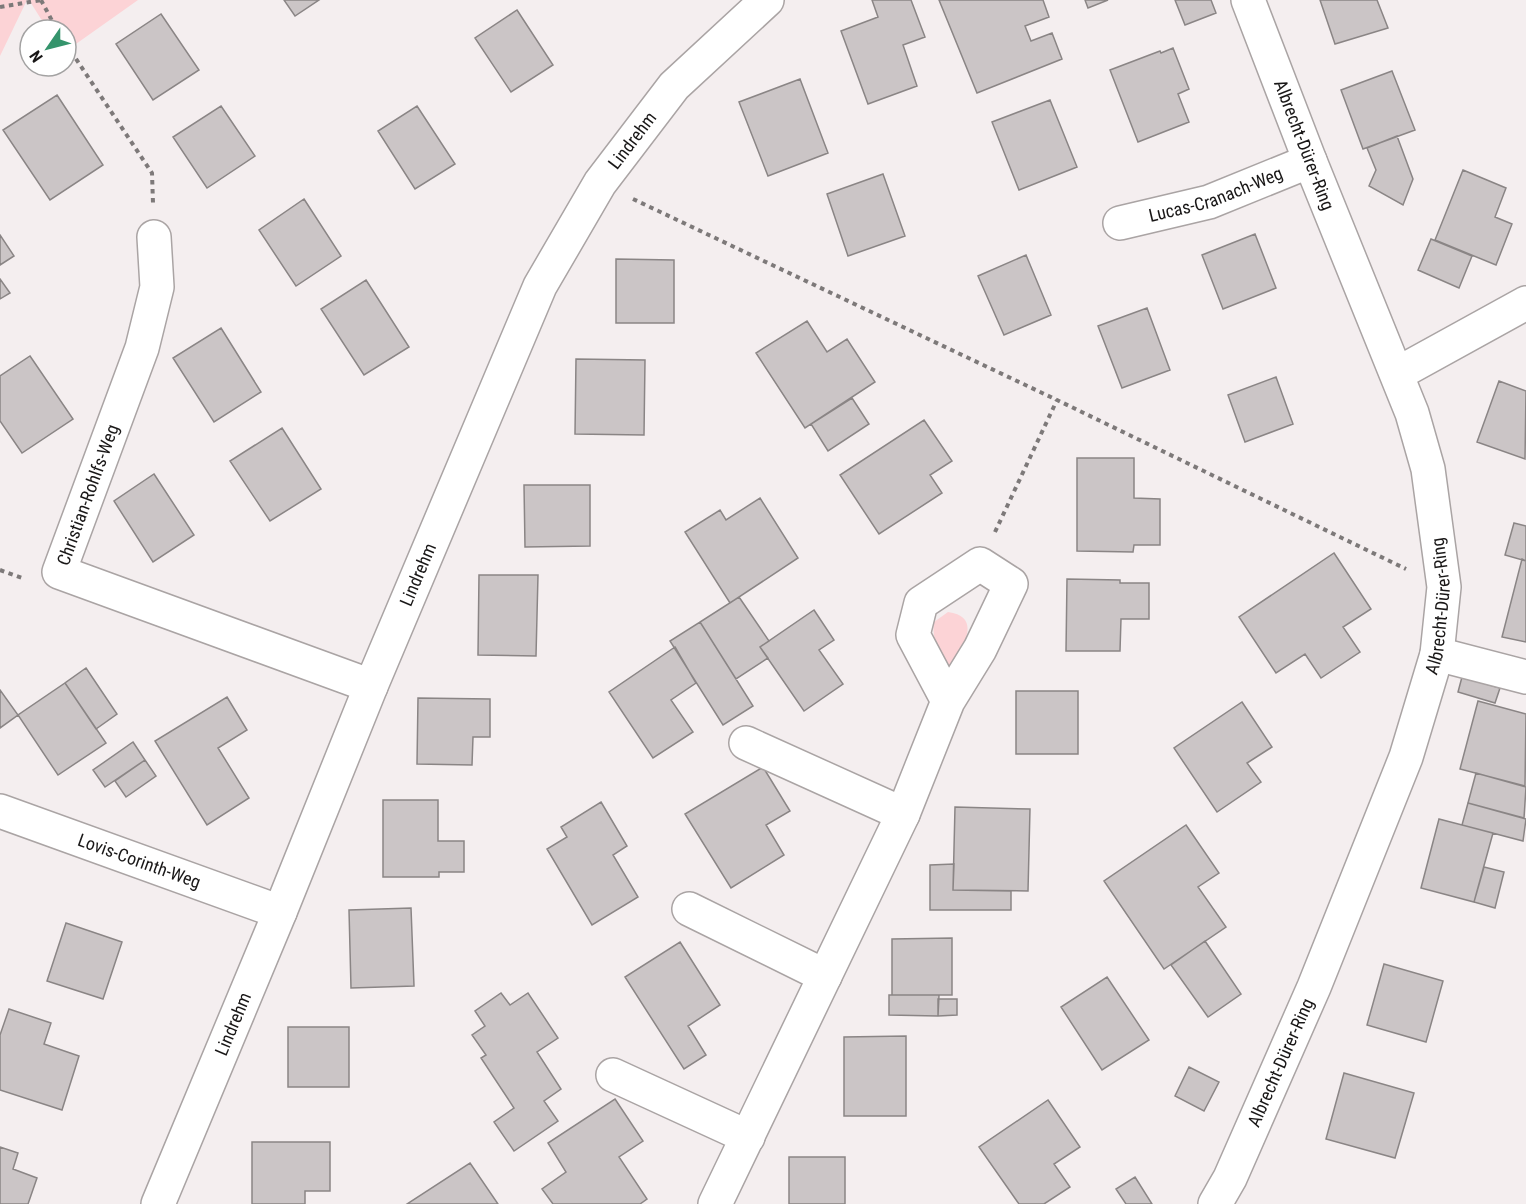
<svg xmlns="http://www.w3.org/2000/svg" width="1526" height="1204" font-family="'Roboto Condensed',sans-serif">
<style>
.green{fill:#fcd3d6}
.building{fill:#cbc5c6;stroke:#8a8585;stroke-width:1.5}
.lines{fill:none;stroke-linecap:round;stroke-linejoin:round}
.minor-casing{stroke:#aaa4a4;stroke-width:36}
.path{stroke:#7d7979;stroke-width:4;stroke-dasharray:4.5 4.5;stroke-linecap:butt}
.minor{stroke:#fff;stroke-width:33}
.labels{text-anchor:middle;stroke-width:4.5;stroke-linejoin:round;paint-order:stroke}
.street-label{font-size:18px;fill:#191717;stroke:#fff}
</style>
<rect width="100%" height="100%" fill="#f4eeef"/>
<path class="green" d="M 0,0 L 27,0 L 0,56 Z
M 29,0 L 138,0 L 66,51 L 66,30 L 48,30 Z
M 948,612 C 985,617 960,651 950,670 C 941,654 931,641 934,622 Z"/>
<path class="building" d="M 284,0 L 319,0 L 295,16 Z
M 872,0 L 911,0 L 925,37 L 903,45 L 917,86 L 868,104 L 841,31 L 878,17 Z
M 939,0 L 1043,0 L 1049,17 L 1025,26 L 1031,41 L 1052,33 L 1062,59 L 977,93 Z
M 1085,0 L 1108,0 L 1088,8 Z
M 1175,0 L 1211,0 L 1216,13 L 1185,25 Z
M 1320,0 L 1377,0 L 1388,28 L 1335,44 Z
M 517,10 L 553,65 L 511,92 L 475,38 Z
M 161,14 L 199,70 L 153,100 L 116,44 Z
M 1173,48 L 1189,89 L 1178,94 L 1189,122 L 1138,142 L 1110,70 L 1160,51 L 1161,53 Z
M 1392,71 L 1415,130 L 1363,149 L 1341,90 Z
M 800,79 L 828,153 L 768,176 L 739,102 Z
M 57,95 L 103,165 L 50,200 L 3,130 Z
M 1050,100 L 1077,167 L 1019,190 L 992,122 Z
M 221,106 L 255,156 L 207,188 L 173,137 Z
M 417,106 L 455,164 L 415,189 L 378,131 Z
M 1397,136 L 1413,179 L 1403,205 L 1369,186 L 1376,170 L 1367,148 Z
M 1463,170 L 1506,188 L 1495,217 L 1512,224 L 1496,265 L 1435,240 Z
M 883,174 L 905,236 L 848,256 L 827,194 Z
M 304,199 L 341,256 L 296,286 L 259,230 Z
M 1255,234 L 1276,288 L 1223,309 L 1202,255 Z
M 0,235 L 14,256 L 0,265 Z
M 1431,239 L 1472,256 L 1459,288 L 1418,270 Z
M 1026,255 L 1051,315 L 1004,335 L 978,276 Z
M 616,259 L 674,260 L 674,323 L 616,323 Z
M 0,279 L 10,293 L 0,299 Z
M 366,280 L 409,347 L 364,375 L 321,309 Z
M 1147,308 L 1170,370 L 1122,388 L 1098,326 Z
M 807,321 L 827,352 L 847,339 L 875,382 L 805,428 L 756,353 Z
M 221,328 L 261,392 L 214,422 L 173,358 Z
M 30,356 L 73,419 L 22,453 L 0,421 L 0,376 Z
M 576,359 L 645,360 L 644,435 L 575,434 Z
M 1276,377 L 1293,424 L 1245,442 L 1228,395 Z
M 1499,381 L 1526,391 L 1525,459 L 1477,442 Z
M 852,398 L 869,424 L 828,451 L 811,424 Z
M 924,420 L 952,461 L 930,475 L 942,493 L 879,534 L 840,475 Z
M 282,428 L 321,489 L 270,521 L 230,461 Z
M 1077,458 L 1134,458 L 1134,498 L 1160,499 L 1160,545 L 1134,545 L 1133,552 L 1077,551 Z
M 154,474 L 194,535 L 153,562 L 114,501 Z
M 524,485 L 590,485 L 590,546 L 525,547 Z
M 760,498 L 798,558 L 730,603 L 685,532 L 720,510 L 726,520 Z
M 1514,523 L 1526,526 L 1526,561 L 1505,555 Z
M 1334,553 L 1371,609 L 1343,627 L 1360,652 L 1321,678 L 1305,654 L 1276,673 L 1239,617 Z
M 1522,559 L 1526,561 L 1526,642 L 1502,637 Z
M 479,575 L 538,575 L 536,656 L 478,655 Z
M 1067,579 L 1120,580 L 1120,583 L 1149,583 L 1149,619 L 1121,619 L 1120,651 L 1066,651 Z
M 739,597 L 769,641 L 760,647 L 768,658 L 736,679 L 700,622 Z
M 814,610 L 834,640 L 819,650 L 843,684 L 804,711 L 760,647 Z
M 700,622 L 753,706 L 723,725 L 670,641 Z
M 675,647 L 696,683 L 671,700 L 693,732 L 653,758 L 609,692 Z
M 86,668 L 117,714 L 96,729 L 65,683 Z
M 1462,677 L 1500,688 L 1495,703 L 1458,692 Z
M 65,683 L 106,743 L 58,775 L 18,715 Z
M 0,690 L 18,715 L 0,728 Z
M 1016,691 L 1078,691 L 1078,754 L 1016,754 Z
M 227,697 L 247,730 L 218,748 L 249,798 L 207,825 L 155,741 Z
M 418,698 L 490,699 L 490,737 L 473,737 L 472,765 L 417,764 Z
M 1478,701 L 1526,714 L 1525,786 L 1460,769 Z
M 1242,702 L 1272,747 L 1247,763 L 1261,782 L 1217,812 L 1174,748 Z
M 133,742 L 145,760 L 105,787 L 93,770 Z
M 145,760 L 156,776 L 126,797 L 115,781 Z
M 763,767 L 790,811 L 766,825 L 784,855 L 731,888 L 685,814 Z
M 1476,773 L 1526,787 L 1524,818 L 1468,803 Z
M 383,800 L 438,800 L 438,841 L 464,841 L 464,872 L 439,872 L 439,877 L 383,877 Z
M 601,802 L 627,846 L 613,855 L 638,897 L 592,925 L 547,849 L 567,837 L 561,827 Z
M 1468,803 L 1526,819 L 1523,841 L 1462,825 Z
M 955,807 L 1030,809 L 1028,891 L 953,890 Z
M 1439,819 L 1493,833 L 1474,902 L 1421,888 Z
M 1186,825 L 1219,873 L 1198,887 L 1226,927 L 1164,969 L 1104,881 Z
M 954,864 L 953,890 L 1011,891 L 1011,910 L 930,910 L 930,865 Z
M 1484,867 L 1504,872 L 1495,908 L 1474,902 Z
M 411,908 L 414,986 L 351,988 L 349,910 Z
M 66,923 L 122,942 L 103,999 L 47,981 Z
M 952,938 L 952,995 L 892,995 L 892,939 Z
M 1205,941 L 1241,994 L 1208,1017 L 1171,965 Z
M 680,942 L 720,1005 L 688,1026 L 706,1055 L 684,1069 L 625,977 Z
M 1384,964 L 1443,981 L 1426,1042 L 1367,1025 Z
M 1107,977 L 1149,1040 L 1102,1070 L 1061,1007 Z
M 501,993 L 510,1005 L 528,993 L 558,1038 L 537,1052 L 561,1089 L 544,1101 L 558,1121 L 514,1151 L 494,1122 L 514,1108 L 481,1058 L 486,1055 L 472,1035 L 485,1026 L 475,1011 Z
M 889,995 L 939,995 L 938,1016 L 889,1015 Z
M 938,999 L 957,999 L 957,1015 L 938,1016 Z
M 9,1009 L 51,1023 L 44,1044 L 79,1056 L 62,1110 L 0,1090 L 0,1035 Z
M 288,1027 L 349,1027 L 349,1087 L 288,1087 Z
M 906,1036 L 906,1116 L 844,1116 L 844,1037 Z
M 1189,1067 L 1219,1082 L 1204,1111 L 1175,1096 Z
M 1344,1073 L 1414,1093 L 1395,1158 L 1326,1139 Z
M 615,1099 L 643,1141 L 619,1157 L 647,1199 L 640,1204 L 553,1204 L 542,1189 L 566,1172 L 548,1143 Z
M 1048,1100 L 1080,1147 L 1054,1164 L 1070,1187 L 1044,1204 L 1019,1204 L 979,1147 Z
M 252,1142 L 330,1142 L 330,1191 L 305,1191 L 305,1204 L 252,1204 Z
M 0,1147 L 18,1153 L 13,1169 L 37,1178 L 28,1204 L 0,1204 Z
M 789,1157 L 845,1157 L 845,1204 L 789,1204 Z
M 470,1163 L 498,1204 L 407,1204 Z
M 1135,1177 L 1152,1204 L 1126,1204 L 1116,1189 Z"/>
<g class="lines">
<defs>
<g id="minor">
<path id="s1" d="M 1120,223 L 1209,202 L 1310,161"/>
<path d="M 154,237 L 157,287 L 142,348 L 59,572 L 371,686"/>
<path d="M 1397,374 L 1526,303"/>
<path d="M 1437,654 L 1526,677"/>
<path d="M 746,743 L 903,814"/>
<path id="s2" d="M 0,811 L 280,912"/>
<path d="M 689,909 L 825,976"/>
<path d="M 613,1075 L 748,1137"/>
<path id="s3" d="M 158,1204 L 280,912 L 371,686 L 540,286 L 600,183 L 674,86 L 767,0"/>
<path d="M 715,1204 L 903,814 L 948,701 L 980,649 L 1011,584 L 980,564 L 921,603 L 913,635 L 948,701"/>
<path id="s4" d="M 1215,1204 L 1230,1178 L 1314,987 L 1406,757 L 1437,654 L 1444,587 L 1428,469 L 1412,413 L 1310,161 L 1248,0"/>
</g>
</defs>
<use href="#minor" class="minor-casing"/>
<path class="path" d="M 41,0 L 57,30
M 0,7 L 41,0
M 66,44 L 152,173 L 153,203
M 633,199 L 1057,400 L 1406,569
M 995,532 L 1057,400
M 0,570 L 25,579"/>
<use href="#minor" class="minor"/>
</g>
<g class="labels">
<g class="street-label">
<text dy="6" stroke="none"><textPath href="#s3" startOffset="1167">Lindrehm</textPath></text>
<text transform="translate(1304 145) rotate(69)" y="6">Albrecht-Dürer-Ring</text>
<text dy="6" stroke="none"><textPath href="#s1" startOffset="100">Lucas-Cranach-Weg</textPath></text>
<text transform="translate(88 495) rotate(-70)" y="6">Christian-Rohlfs-Weg</text>
<text dy="6" stroke="none"><textPath href="#s3" startOffset="681">Lindrehm</textPath></text>
<text dy="6" stroke="none"><textPath href="#s4" startOffset="642">Albrecht-Dürer-Ring</textPath></text>
<text dy="6" stroke="none"><textPath href="#s2" startOffset="148">Lovis-Corinth-Weg</textPath></text>
<text dy="6" stroke="none"><textPath href="#s3" startOffset="195">Lindrehm</textPath></text>
<text dy="6" stroke="none"><textPath href="#s4" startOffset="156">Albrecht-Dürer-Ring</textPath></text>
</g>
</g>
<g transform="translate(48 48) rotate(235)"><circle r="28" fill="#ffffff" stroke="#a3a2a2" stroke-width="1.5"/>
<path d="M0-4.5L10 22L0 15L-10 22Z" fill="#35946c"/>
<text y="-9" font-size="16" font-weight="bold" text-anchor="middle" fill="#191717">N</text>
</g>
</svg>
